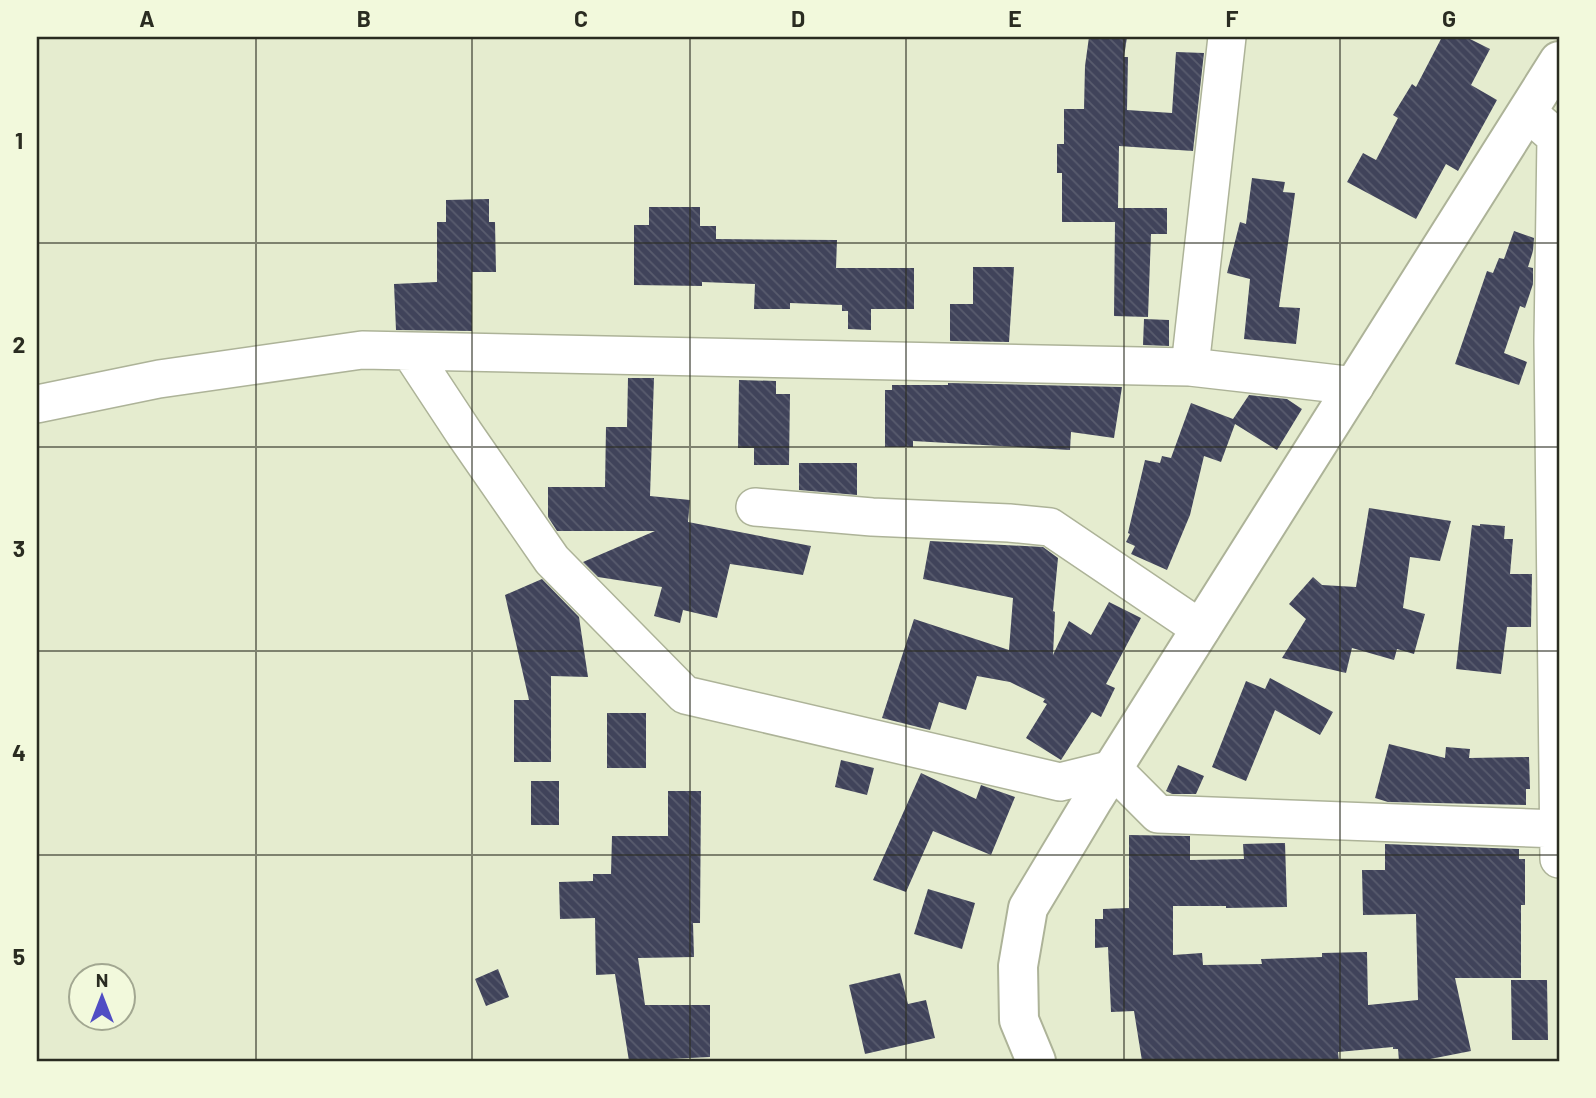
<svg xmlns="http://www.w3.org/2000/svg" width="1596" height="1098" font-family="Barlow,sans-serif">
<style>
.building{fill:url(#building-back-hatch)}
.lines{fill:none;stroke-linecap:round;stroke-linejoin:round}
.minor-casing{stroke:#adb398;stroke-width:40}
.primary-casing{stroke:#adb398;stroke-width:42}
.minor{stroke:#fff;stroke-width:37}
.primary{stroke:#fff;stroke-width:38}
.grid{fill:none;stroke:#2a2c21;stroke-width:2;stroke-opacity:0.55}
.neatline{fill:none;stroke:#2a2c21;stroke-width:2.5}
.grid-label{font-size:23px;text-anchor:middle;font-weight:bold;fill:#2a2c21}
</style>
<defs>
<pattern id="building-back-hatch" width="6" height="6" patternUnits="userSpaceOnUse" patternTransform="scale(1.75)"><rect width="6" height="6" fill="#40435a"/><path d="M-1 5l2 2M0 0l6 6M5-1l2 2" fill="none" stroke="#595c6e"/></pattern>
</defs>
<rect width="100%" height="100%" fill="#e5eccf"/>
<path class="building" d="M 1089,37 L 1127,37 L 1124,57 L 1128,57 L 1127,110 L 1172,113 L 1176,52 L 1204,53 L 1193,151 L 1119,146 L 1118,208 L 1167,208 L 1167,234 L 1151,234 L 1148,317 L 1114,316 L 1115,222 L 1062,222 L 1062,173 L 1057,173 L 1057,144 L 1064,144 L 1064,109 L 1084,109 L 1085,66 Z
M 1442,37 L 1466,37 L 1490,49 L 1471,85 L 1497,100 L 1458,171 L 1446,164 L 1416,219 L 1347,182 L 1363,153 L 1376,160 L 1398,118 L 1393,115 L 1412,84 L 1416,87 Z
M 1252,178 L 1285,182 L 1283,192 L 1295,193 L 1279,307 L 1300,308 L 1296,344 L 1244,339 L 1250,279 L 1227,273 L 1240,222 L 1246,224 Z
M 489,199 L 489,222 L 495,222 L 496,272 L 472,272 L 472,331 L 396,330 L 394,284 L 437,282 L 437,222 L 446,222 L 446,200 Z
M 649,207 L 700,207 L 700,226 L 716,226 L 716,239 L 837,240 L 836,268 L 914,268 L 914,309 L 871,309 L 871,330 L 848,329 L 848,311 L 842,311 L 842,305 L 790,303 L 790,309 L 754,309 L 755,284 L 702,282 L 702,286 L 634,285 L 634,225 L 649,225 Z
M 1514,231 L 1534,238 L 1533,251 L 1528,267 L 1533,268 L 1533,284 L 1525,308 L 1520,306 L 1504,353 L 1527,362 L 1519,385 L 1455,364 L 1487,271 L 1493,273 L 1499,258 L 1504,259 Z
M 973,267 L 1014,267 L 1009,342 L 950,341 L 950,304 L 973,304 Z
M 1144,319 L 1169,320 L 1169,346 L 1143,345 Z
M 628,378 L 654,378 L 650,496 L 690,500 L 688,522 L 811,546 L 803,575 L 730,564 L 717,618 L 683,610 L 680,623 L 654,616 L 662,587 L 598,577 L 583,562 L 655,531 L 557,531 L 548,517 L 548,487 L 605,487 L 606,427 L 627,427 Z
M 739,380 L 776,381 L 776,394 L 790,394 L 789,465 L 754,465 L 754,448 L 738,448 Z
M 948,383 L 1122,387 L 1114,438 L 1071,432 L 1070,450 L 913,441 L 913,447 L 885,447 L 885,390 L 892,390 L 892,385 L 948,385 Z
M 1249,395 L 1287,399 L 1302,409 L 1277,450 L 1235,424 L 1221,462 L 1204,456 L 1190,515 L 1167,570 L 1131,554 L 1135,546 L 1126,542 L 1130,534 L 1128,533 L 1145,460 L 1160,463 L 1162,456 L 1171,458 L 1191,403 L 1233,419 Z
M 799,463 L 857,463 L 857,495 L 799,490 Z
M 1369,508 L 1451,521 L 1440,561 L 1410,557 L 1403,608 L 1425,614 L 1414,654 L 1397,649 L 1394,660 L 1352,648 L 1346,673 L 1282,658 L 1306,619 L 1289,604 L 1313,577 L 1322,585 L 1356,587 Z
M 1480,524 L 1505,526 L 1504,539 L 1513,539 L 1510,574 L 1532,574 L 1531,627 L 1507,627 L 1501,674 L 1456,669 L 1472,525 L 1480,526 Z
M 930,541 L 1043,547 L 1058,558 L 1053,611 L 1055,612 L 1053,655 L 1069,621 L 1091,635 L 1109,602 L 1141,618 L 1106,684 L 1115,688 L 1101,717 L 1092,712 L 1061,760 L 1026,738 L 1047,704 L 1043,702 L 1045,699 L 1010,682 L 977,676 L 966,710 L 939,702 L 930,730 L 882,718 L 914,619 L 1009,650 L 1013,598 L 923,579 Z
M 542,579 L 579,617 L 588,677 L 551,676 L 551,762 L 514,762 L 514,700 L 529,700 L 505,595 Z
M 1270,678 L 1333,712 L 1320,735 L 1275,710 L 1246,781 L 1212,767 L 1246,681 L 1265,689 Z
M 607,713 L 646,713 L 646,768 L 607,768 Z
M 1389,744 L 1445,758 L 1446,747 L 1470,749 L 1469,758 L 1529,757 L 1530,789 L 1526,789 L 1526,805 L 1388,802 L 1375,798 Z
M 841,760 L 874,768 L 867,795 L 835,787 Z
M 1178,765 L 1204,776 L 1196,794 L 1172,794 L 1166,791 Z
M 921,773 L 976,799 L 981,785 L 1015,797 L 991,855 L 933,831 L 906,892 L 873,880 Z
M 531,781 L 559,781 L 559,825 L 531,825 Z
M 668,791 L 701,791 L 700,923 L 693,923 L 694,957 L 638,958 L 645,1005 L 710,1005 L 710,1057 L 629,1061 L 615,974 L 596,975 L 595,918 L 560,919 L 559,882 L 593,881 L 593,874 L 611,874 L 612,836 L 668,836 Z
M 1129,835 L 1190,836 L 1190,860 L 1244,859 L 1243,844 L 1285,843 L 1287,907 L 1226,908 L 1226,906 L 1173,906 L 1173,955 L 1202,953 L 1203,965 L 1262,964 L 1261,959 L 1322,957 L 1322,953 L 1367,952 L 1368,1005 L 1418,1000 L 1416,914 L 1363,915 L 1362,870 L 1385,870 L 1385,844 L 1519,849 L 1519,859 L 1525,859 L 1525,905 L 1521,905 L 1521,978 L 1455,978 L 1471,1051 L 1420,1061 L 1399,1061 L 1398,1049 L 1393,1049 L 1393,1047 L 1338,1052 L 1339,1061 L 1142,1061 L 1134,1011 L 1111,1012 L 1108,947 L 1095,948 L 1095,919 L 1103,919 L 1103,909 L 1129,908 Z
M 928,889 L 975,903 L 962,949 L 914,934 Z
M 498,969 L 509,997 L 486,1006 L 475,979 Z
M 900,973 L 908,1004 L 926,1000 L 935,1038 L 865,1054 L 849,985 Z
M 1511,980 L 1547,980 L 1548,1040 L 1512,1040 Z"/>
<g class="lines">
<defs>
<path id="minor" d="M 1527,112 L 1556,137 L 1553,341 L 1559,859
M 410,351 L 464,433 L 552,560 L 685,695 L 1060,782 L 1113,769 L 1158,814 L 1559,829
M 1190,367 L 1227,37
M 37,404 L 159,379 L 362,350 L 1190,367 L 1355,386
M 755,507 L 872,517 L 1009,523 L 1050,527 L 1201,629"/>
<path id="primary" d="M 1036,1061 L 1019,1020 L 1018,966 L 1028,908 L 1094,798 L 1559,61"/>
</defs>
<use href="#minor" class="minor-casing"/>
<use href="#primary" class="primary-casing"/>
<use href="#minor" class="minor"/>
<use href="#primary" class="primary"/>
</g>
<path class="grid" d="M 256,37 L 256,1061M 472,37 L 472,1061M 690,37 L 690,1061M 906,37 L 906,1061M 1124,37 L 1124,1061M 1340,37 L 1340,1061M 37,243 L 1559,243M 37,447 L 1559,447M 37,651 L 1559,651M 37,855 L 1559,855"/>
<rect width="1596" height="1098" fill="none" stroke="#f2f9dc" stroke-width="77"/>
<g transform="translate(102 997)"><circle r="33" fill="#f2f9dc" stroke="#a2a791" stroke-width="2"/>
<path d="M0-5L12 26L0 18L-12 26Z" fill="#504dc4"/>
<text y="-10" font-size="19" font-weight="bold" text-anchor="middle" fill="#2a2c21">N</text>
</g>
<rect x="38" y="38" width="1520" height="1022" class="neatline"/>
<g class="grid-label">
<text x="147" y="27">A</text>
<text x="364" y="27">B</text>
<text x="581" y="27">C</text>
<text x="798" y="27">D</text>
<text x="1015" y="27">E</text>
<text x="1232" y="27">F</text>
<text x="1449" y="27">G</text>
<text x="19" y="149">1</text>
<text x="19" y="353">2</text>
<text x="19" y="557">3</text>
<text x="19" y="761">4</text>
<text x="19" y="965">5</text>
</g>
</svg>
